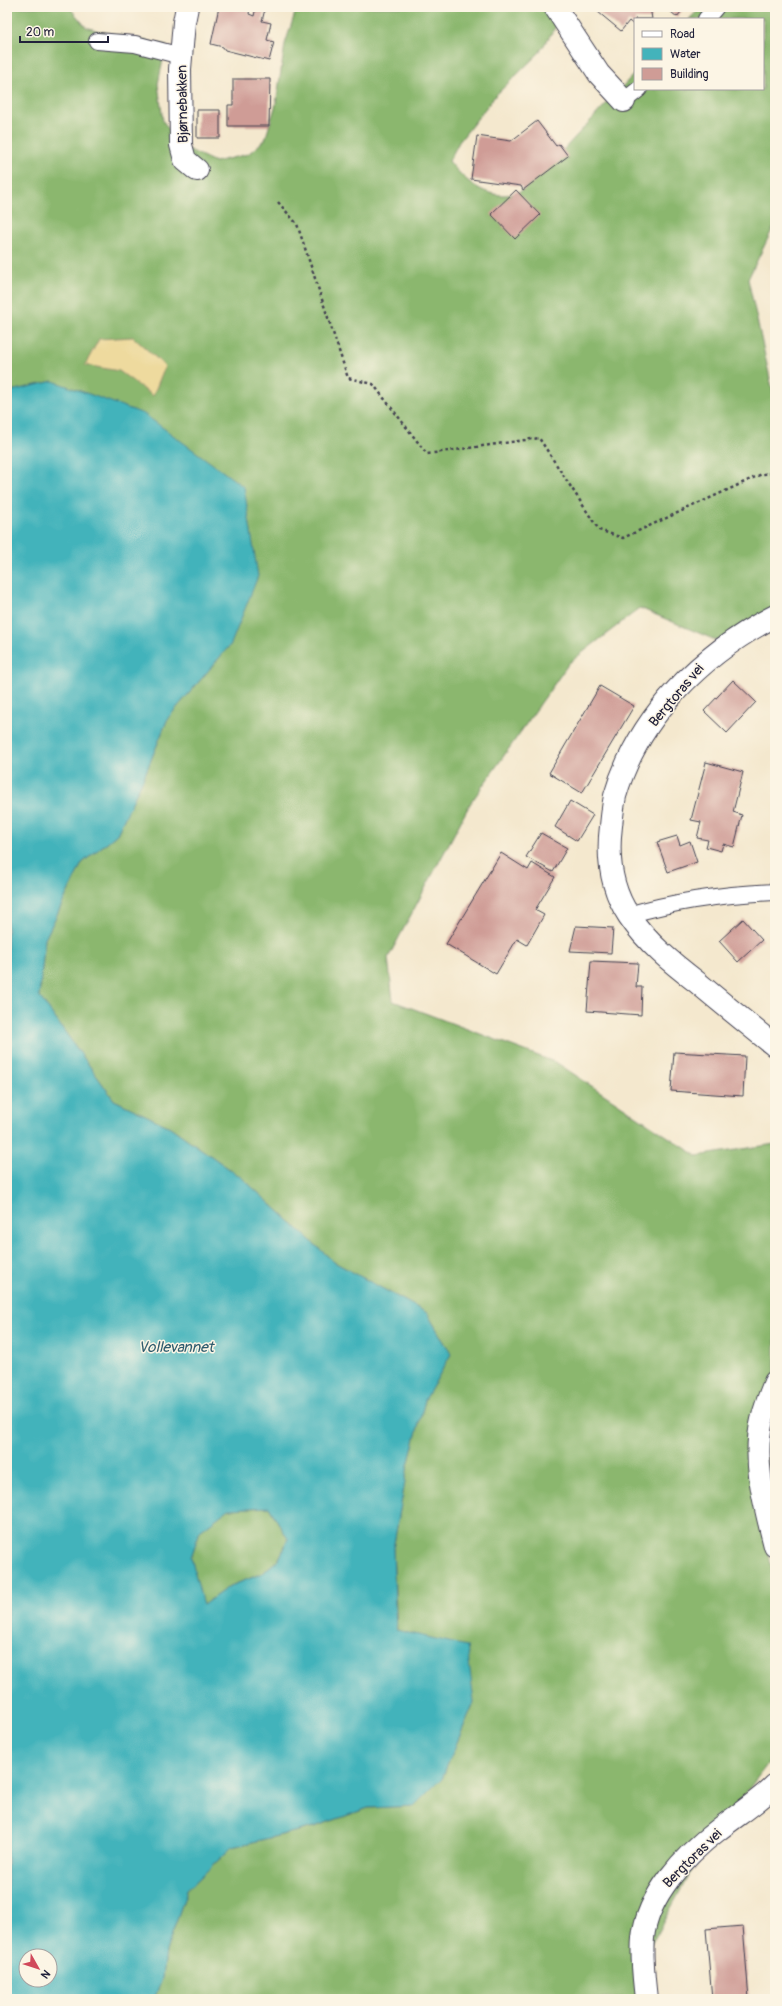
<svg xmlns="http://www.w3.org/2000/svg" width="782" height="2006" font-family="Pangolin,sans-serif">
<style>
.forest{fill:#8bb76e;stroke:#566c54}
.sand{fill:#eeda9e;stroke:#887e6c}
.water{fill:#43b3bb;stroke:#326a7b;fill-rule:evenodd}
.building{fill:#cf9c96}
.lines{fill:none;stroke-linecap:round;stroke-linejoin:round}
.lane-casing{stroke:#424051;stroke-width:18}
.street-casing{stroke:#424051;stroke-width:24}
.path{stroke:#424051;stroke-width:2.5;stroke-dasharray:3 3;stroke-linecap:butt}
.lane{stroke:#fff;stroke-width:16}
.street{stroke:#fff;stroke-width:22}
.labels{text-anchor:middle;stroke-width:3;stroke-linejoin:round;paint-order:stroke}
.street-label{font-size:14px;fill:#22223b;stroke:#fcf5e5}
.water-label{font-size:15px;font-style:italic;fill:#2f5c6e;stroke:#fcf5e5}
</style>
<rect width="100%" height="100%" fill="#fcf5e5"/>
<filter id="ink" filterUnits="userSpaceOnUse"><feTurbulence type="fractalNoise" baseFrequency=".025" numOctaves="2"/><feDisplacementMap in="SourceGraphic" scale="8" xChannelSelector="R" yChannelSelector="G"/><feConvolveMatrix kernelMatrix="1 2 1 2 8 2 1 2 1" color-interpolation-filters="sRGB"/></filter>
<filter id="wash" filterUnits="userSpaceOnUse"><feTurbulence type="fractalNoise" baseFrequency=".012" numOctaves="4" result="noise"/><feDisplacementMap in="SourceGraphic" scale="16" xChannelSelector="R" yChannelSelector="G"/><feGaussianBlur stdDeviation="0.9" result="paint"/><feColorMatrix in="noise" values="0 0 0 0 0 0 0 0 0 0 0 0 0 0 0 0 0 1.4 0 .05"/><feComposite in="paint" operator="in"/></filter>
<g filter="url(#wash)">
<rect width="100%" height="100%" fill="#f4e8ce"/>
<path class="forest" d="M 7,7 L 69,7 L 86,27 L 99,31 L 166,45 L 158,84 L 163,121 L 181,146 L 215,162 L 248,154 L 265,140 L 276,104 L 285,44 L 297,7 L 556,7 L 558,23 L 539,53 L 495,96 L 459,142 L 449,161 C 466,183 492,204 521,191 C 526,188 531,183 536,179 L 635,73 L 635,89 L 763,89 L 763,19 L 689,19 L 702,7 L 775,7 L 775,224 L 748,279 L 775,401 L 775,624 L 720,642 L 640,608 L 569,663 L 470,804 L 388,958 L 393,1001 L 557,1063 L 697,1156 L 775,1144 L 775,1395 L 764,1410 L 769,1554 L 775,1590 L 775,1754 L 701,1853 L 637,1970 L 638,1999 L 154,1999 L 163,1977 L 166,1951 L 187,1890 L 232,1847 L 314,1827 L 368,1808 L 414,1806 L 442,1778 L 474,1702 L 397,1630 L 393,1549 L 408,1465 L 425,1400 L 451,1354 L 427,1313 L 334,1262 L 242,1178 L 170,1127 L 114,1100 L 39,996 L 45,939 L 82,863 L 117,834 L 144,777 L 168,718 L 231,644 L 53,381 L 7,392 Z
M 269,1507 L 288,1539 L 279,1559 L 261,1574 L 228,1587 L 202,1606 L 191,1557 L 200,1531 L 229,1509 Z"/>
<path class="sand" d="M 133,337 L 165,366 L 153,396 L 119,371 L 85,365 L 99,339 Z"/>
<path class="water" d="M 53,381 L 144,414 L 244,487 L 258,576 L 231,644 L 168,718 L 144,777 L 117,834 L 82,863 L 45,939 L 39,996 L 114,1100 L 170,1127 L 242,1178 L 334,1262 L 427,1313 L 451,1354 L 425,1400 L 408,1465 L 393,1549 L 396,1630 L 467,1646 L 474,1702 L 442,1778 L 414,1806 L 368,1808 L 314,1827 L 232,1847 L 187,1890 L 166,1951 L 163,1977 L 154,1999 L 7,1999 L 7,392 ZM 269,1507 L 288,1539 L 279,1559 L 261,1574 L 228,1587 L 203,1605 L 191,1557 L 200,1531 L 229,1509 ZM 26,1956 L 50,1956 L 50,1980 L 26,1980 Z"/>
<g id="blocks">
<path class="building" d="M 219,7 L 250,7 L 249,14 L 254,16 L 256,7 L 265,9 L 262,21 L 271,23 L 267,40 L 274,42 L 269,61 L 225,50 L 223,47 L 211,44 Z
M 592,7 L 650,7 L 652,19 L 635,19 L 635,26 L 629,21 L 621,31 Z
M 665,7 L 685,7 L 677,17 Z
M 233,79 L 270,79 L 269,126 L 228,126 L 228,105 L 233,105 Z
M 197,110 L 220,110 L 220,138 L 197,138 Z
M 537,121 L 556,146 L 559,144 L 568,156 L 523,190 L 521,186 L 471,179 L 477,136 L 511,141 Z
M 516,190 L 540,215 L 515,239 L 491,214 Z
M 733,680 L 756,702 L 727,733 L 704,711 Z
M 600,686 L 634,706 L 582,793 L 549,773 Z
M 706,762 L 743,772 L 733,812 L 742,815 L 734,847 L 723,844 L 721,851 L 706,847 L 708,840 L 697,838 L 701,822 L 691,820 Z
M 570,801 L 593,815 L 577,841 L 555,827 Z
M 541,833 L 567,848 L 553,872 L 526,857 Z
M 677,836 L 680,845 L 690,841 L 697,862 L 668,872 L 657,842 Z
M 501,853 L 528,870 L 532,863 L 555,877 L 535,910 L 544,915 L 527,945 L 517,939 L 496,974 L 446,944 Z
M 743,919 L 762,940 L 738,962 L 719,941 Z
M 576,926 L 613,928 L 611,953 L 570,951 Z
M 591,961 L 638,963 L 636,987 L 642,987 L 641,1015 L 587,1011 Z
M 674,1052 L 745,1056 L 743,1096 L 671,1091 Z
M 743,1926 L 749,1999 L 712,1999 L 706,1929 Z"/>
</g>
</g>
<g filter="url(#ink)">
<use href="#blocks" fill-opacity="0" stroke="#424051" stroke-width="1"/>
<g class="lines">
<defs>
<path id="lane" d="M 706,19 L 716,7
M 97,41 L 135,44 L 181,56
M 624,101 L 639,89
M 628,915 C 676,901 725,894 775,892"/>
<path id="street" d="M 187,7 L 184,22 L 180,69 L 181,145 L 185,160 L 197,170
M 555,7 L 599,74 L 624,101
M 775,616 C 703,653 638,716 615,796 C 613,806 612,816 611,826 C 607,858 611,889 629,916 C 647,943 672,963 698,983 C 723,1004 749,1025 775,1046
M 775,1382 C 770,1394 765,1407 762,1420 C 752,1461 765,1506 775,1546
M 646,1999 C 644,1979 641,1958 643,1938 C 647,1896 685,1855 718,1830 C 737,1815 757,1803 775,1785"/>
</defs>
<use href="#lane" class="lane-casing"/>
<use href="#street" class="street-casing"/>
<path class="path" d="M 278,202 L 297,224 L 348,378 L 373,384 L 427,454 L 539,438 L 599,530 L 623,538 L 762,474 L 775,473"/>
<use href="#lane" class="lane"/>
<use href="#street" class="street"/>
</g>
</g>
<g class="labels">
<g class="street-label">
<text transform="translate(182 104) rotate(-91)" y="5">Bjørnebakken</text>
<text transform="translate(676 695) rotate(-50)" y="5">Bergtoras vei</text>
<text transform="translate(692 1858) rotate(-45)" y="5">Bergtoras vei</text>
</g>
<g class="water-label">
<text x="176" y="1352">Vollevannet</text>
</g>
</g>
<rect width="782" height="2006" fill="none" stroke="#fcf5e5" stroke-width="24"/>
<rect x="634" y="18" width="130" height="72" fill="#fcf5e5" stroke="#a5a1a1"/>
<rect x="642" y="31" width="20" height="6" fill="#ffffff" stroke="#a5a1a1"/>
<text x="670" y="38" font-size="12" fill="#22223b">Road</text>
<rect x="642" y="48" width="20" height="12" fill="#43b3bb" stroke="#a5a1a1"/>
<text x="670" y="58" font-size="12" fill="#22223b">Water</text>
<rect x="642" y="68" width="20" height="12" fill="#cf9c96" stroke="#a5a1a1"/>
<text x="670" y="78" font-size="12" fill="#22223b">Building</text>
<g transform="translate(38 1968) rotate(129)"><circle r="19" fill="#fcf5e5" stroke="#a5a1a1"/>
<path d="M0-3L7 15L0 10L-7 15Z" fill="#d1495b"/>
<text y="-6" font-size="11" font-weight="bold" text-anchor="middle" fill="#22223b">N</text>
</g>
<path d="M20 36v6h88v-6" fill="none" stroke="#22223b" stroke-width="2"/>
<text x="26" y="36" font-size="12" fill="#22223b" stroke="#fcf5e5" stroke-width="3" paint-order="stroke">20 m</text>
</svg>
